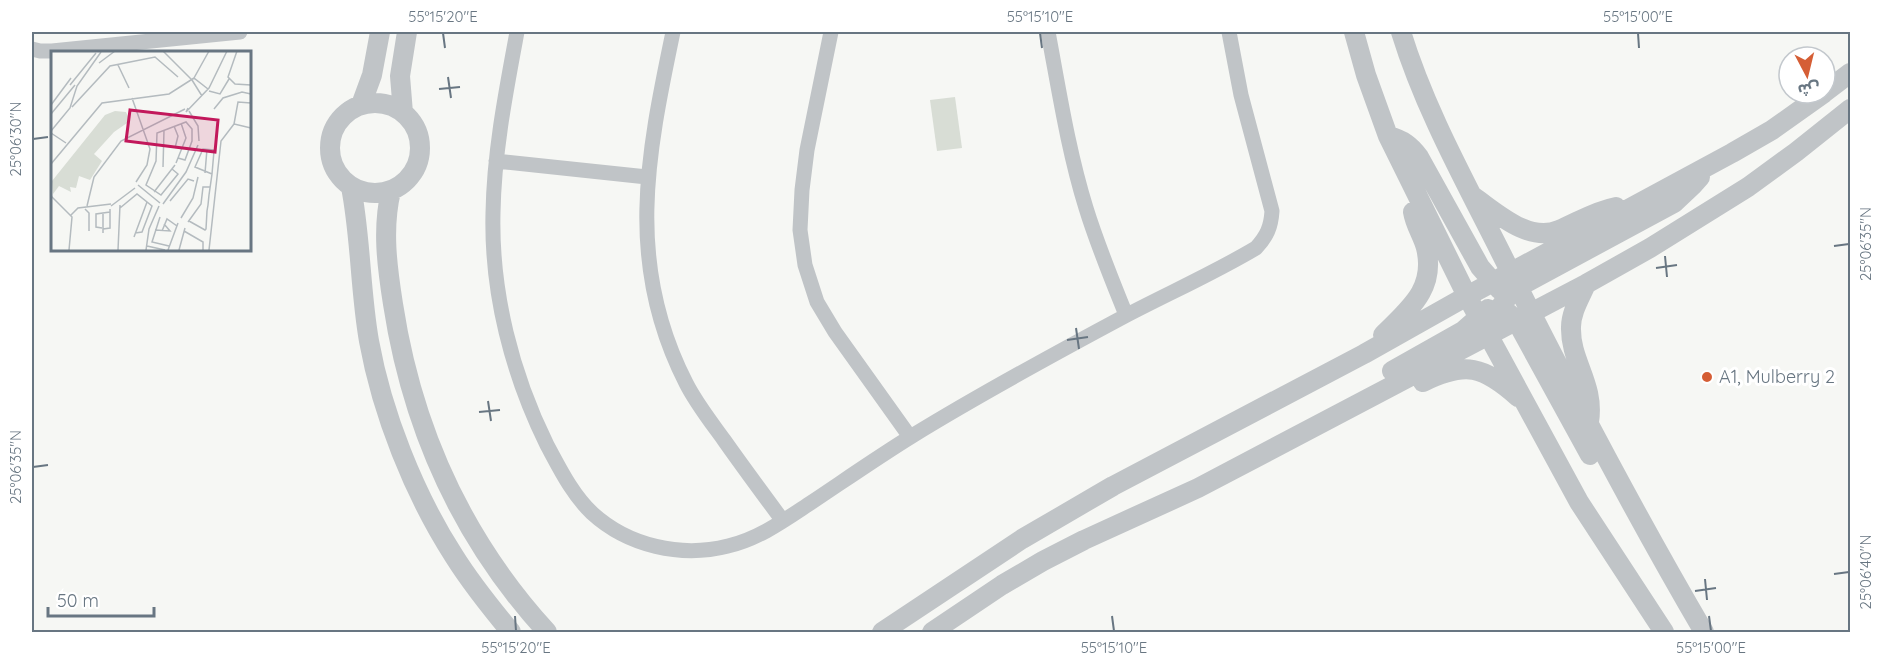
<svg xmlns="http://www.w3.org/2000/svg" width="1882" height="664" font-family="Quicksand,'Noto Sans Arabic',sans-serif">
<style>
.green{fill:#d8ddd5}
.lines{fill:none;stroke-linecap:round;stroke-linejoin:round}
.minor{stroke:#c0c4c7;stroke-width:15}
.tertiary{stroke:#c0c4c7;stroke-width:20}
.ticks{fill:none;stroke:#687682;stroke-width:2}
.poi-dot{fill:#d55e35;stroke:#fff;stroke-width:2}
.labels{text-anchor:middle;stroke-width:6;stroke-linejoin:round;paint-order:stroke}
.poi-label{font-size:18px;fill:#687682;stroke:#fff;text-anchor:start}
.inset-road{fill:none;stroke:#b4bbbf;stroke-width:1.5}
.view{fill:#c2185b;fill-opacity:0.15;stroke:#c2185b;stroke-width:3}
.inset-edge{fill:none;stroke:#687682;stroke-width:3}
.neatline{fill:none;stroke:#687682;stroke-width:2}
.ticks-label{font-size:15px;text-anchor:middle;fill:#687682}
</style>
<rect width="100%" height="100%" fill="#f6f7f4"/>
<path class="green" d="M 955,97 L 962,148 L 937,151 L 930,100 Z"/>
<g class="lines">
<path class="minor" d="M 517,32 C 506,91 494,152 493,213 C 491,293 512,374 547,445 C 560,469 572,494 592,513 C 628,546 681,558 728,546 C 759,539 786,519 812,502 C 845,480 878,457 912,436 C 982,393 1054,354 1127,315 C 1169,293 1214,273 1256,248 C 1267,236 1271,227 1272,211 L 1241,95 L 1229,32
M 673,32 C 647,156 625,264 686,383 C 696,403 711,422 724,440 C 743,467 763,494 783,521
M 831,32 L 807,150 L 802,190 L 800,230 L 805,265 L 817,302 L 835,332 L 910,437
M 1048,32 C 1059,90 1068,150 1086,208 C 1097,244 1112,280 1126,315
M 32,49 L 40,51 L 52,51 L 240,32
M 496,161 L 647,177"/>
<path class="tertiary" d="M 1354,32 L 1366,75 L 1388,136 L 1467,296 L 1579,502 L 1664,632
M 1401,32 C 1425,110 1466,183 1502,255 C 1566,383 1632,509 1704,632
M 1825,92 L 1850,73
M330 148a45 45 0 1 1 90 0a45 45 0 1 1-90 0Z
M 361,105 L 372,75 L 380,32
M 403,113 L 400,76 L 407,32
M 1388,136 C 1403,140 1410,145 1419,157 L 1480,267 L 1500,290
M 351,187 C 361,238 360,290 369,341 C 382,413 414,494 454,556 C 471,583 491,608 511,632
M 391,191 C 382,228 387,266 393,304 C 412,428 462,539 547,632
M 1474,197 C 1497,213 1529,243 1559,230 C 1578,222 1595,211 1616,207
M 1586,284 C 1580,298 1571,312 1571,327 C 1570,362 1595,383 1589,422
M 1507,312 L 1516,320 L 1590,455
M 1383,335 C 1409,309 1436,289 1426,248 C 1423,236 1415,225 1413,212
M 1488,335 C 1494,315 1502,301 1518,287 L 1674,203 L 1692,186 L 1700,177
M 1392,371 L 1463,331 L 1488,309
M 1423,382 C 1466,361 1483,366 1518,397
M 882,632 L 1022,539 L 1113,486 L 1364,354 L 1467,296 L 1732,153 L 1772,130 L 1824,93
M 932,632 L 1002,585 L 1043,561 L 1084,540 L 1198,488 L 1586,284 L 1650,248 L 1748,187 L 1796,152 L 1850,109"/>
</g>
<path class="ticks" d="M 443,33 L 445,48M 1040,33 L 1042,48M 1638,33 L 1639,48M 448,77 L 451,98M 439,89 L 460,87M 33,139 L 48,137M 1834,246 L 1849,244M 1665,256 L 1667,277M 1656,268 L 1677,265M 1076,328 L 1079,349M 1067,340 L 1088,337M 488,401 L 491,421M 479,412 L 500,410M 33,467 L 48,465M 1834,574 L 1849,572M 1705,579 L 1707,600M 1695,591 L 1716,588M 515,616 L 516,631M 1112,616 L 1114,631M 1709,616 L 1711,631"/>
<circle class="poi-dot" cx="1707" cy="377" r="6"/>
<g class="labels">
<g class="poi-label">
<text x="1719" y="383">A1, Mulberry 2</text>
</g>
</g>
<g transform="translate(51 51)">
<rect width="200" height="200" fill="#f6f7f4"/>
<path d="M 64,60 L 75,61 L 79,70 L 63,81 L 43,103 L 51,110 L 39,129 L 28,125 L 25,137 L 19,136 L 20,141 L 8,135 L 2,143 L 1,130 L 54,64 Z" fill="#d8ddd5"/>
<path class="inset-road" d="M 112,0 L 141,29M 186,0 L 177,26 L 184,33 L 200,34M 48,12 L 64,0M 67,14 L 78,37M 141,29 L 151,45M 19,34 L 45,2M 157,38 L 143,27 L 158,0M 158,40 L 169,43 L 178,28M 81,47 L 99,98 L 96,114 L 85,131M 200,52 L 187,51 L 183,73 L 200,77M 0,54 L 20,27M 21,56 L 59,15 L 104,6 L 127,26M 137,57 L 135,61 L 158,37 L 176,0M 163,58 L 172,47 L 191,41 L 200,43M 138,60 L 147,75 L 148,90M 0,63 L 24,34M 123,75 L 127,85 L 124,97M 0,80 L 19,57 L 26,35 L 50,1M 0,82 L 15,92M 125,112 L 135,87 L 130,72M 0,113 L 51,52 L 118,43 L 143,27M 112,116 L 113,79M 121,118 L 127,123 L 110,144 L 95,134 L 105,110 L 106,82 L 135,71 L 141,78 L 141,90 L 134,109 L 127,107M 154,122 L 156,98M 87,134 L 109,152M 103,141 L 124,114M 0,145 L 21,166 L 18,199M 119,150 L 137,128 L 143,130M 112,153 L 135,121 L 147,94M 36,155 L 43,126 L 70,90 L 134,58M 60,155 L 84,137M 69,157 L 86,143 L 101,155 L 91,181 L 84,182M 34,158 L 38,162 L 38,180M 20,164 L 27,157 L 60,153M 109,166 L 101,191 L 118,195M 130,167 L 142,147 L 147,126M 138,170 L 154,179 L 155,178 L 156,160 L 157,154 L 158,144 L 161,123 L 163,100 L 163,99 L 152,98 L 144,116 L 161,123M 137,171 L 150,153 L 152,136 L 159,136M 51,177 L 45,176 L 45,163 L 59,161M 52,178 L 59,177 L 59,158M 104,179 L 119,180 L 113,173M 111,180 L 116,168 L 126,175M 133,180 L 152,191 L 152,199M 52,182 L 52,162M 83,186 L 96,151M 96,195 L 114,199M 67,199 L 69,154M 95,199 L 98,178 L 108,155M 117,199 L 127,172M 128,199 L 134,177M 158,199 L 170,90 L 183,73"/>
<path class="view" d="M 79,59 L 167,69 L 164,101 L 75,90 Z"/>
<rect width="200" height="200" class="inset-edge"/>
</g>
<rect width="1882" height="664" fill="none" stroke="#ffffff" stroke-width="66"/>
<g transform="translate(1807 75) rotate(173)"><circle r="28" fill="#ffffff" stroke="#c3c8cd" stroke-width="1.5"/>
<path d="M0-4.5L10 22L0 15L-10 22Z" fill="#d55e35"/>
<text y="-9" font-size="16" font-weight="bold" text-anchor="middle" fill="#687682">ش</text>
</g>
<path d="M48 607v9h106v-9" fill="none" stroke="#687682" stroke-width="3"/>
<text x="57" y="607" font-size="18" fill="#687682" stroke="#ffffff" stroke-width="4.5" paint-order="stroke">50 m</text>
<rect x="33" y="33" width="1816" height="598" class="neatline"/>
<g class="ticks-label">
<text x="443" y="22">55°15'20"E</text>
<text x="1040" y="22">55°15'10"E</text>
<text x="1638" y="22">55°15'00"E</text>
<text transform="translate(16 139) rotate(-90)" y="5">25°06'30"N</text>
<text transform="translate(1866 244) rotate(-90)" y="5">25°06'35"N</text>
<text transform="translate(16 467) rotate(-90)" y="5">25°06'35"N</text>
<text transform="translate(1866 572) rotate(-90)" y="5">25°06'40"N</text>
<text x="516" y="653">55°15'20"E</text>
<text x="1114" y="653">55°15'10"E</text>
<text x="1711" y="653">55°15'00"E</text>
</g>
</svg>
